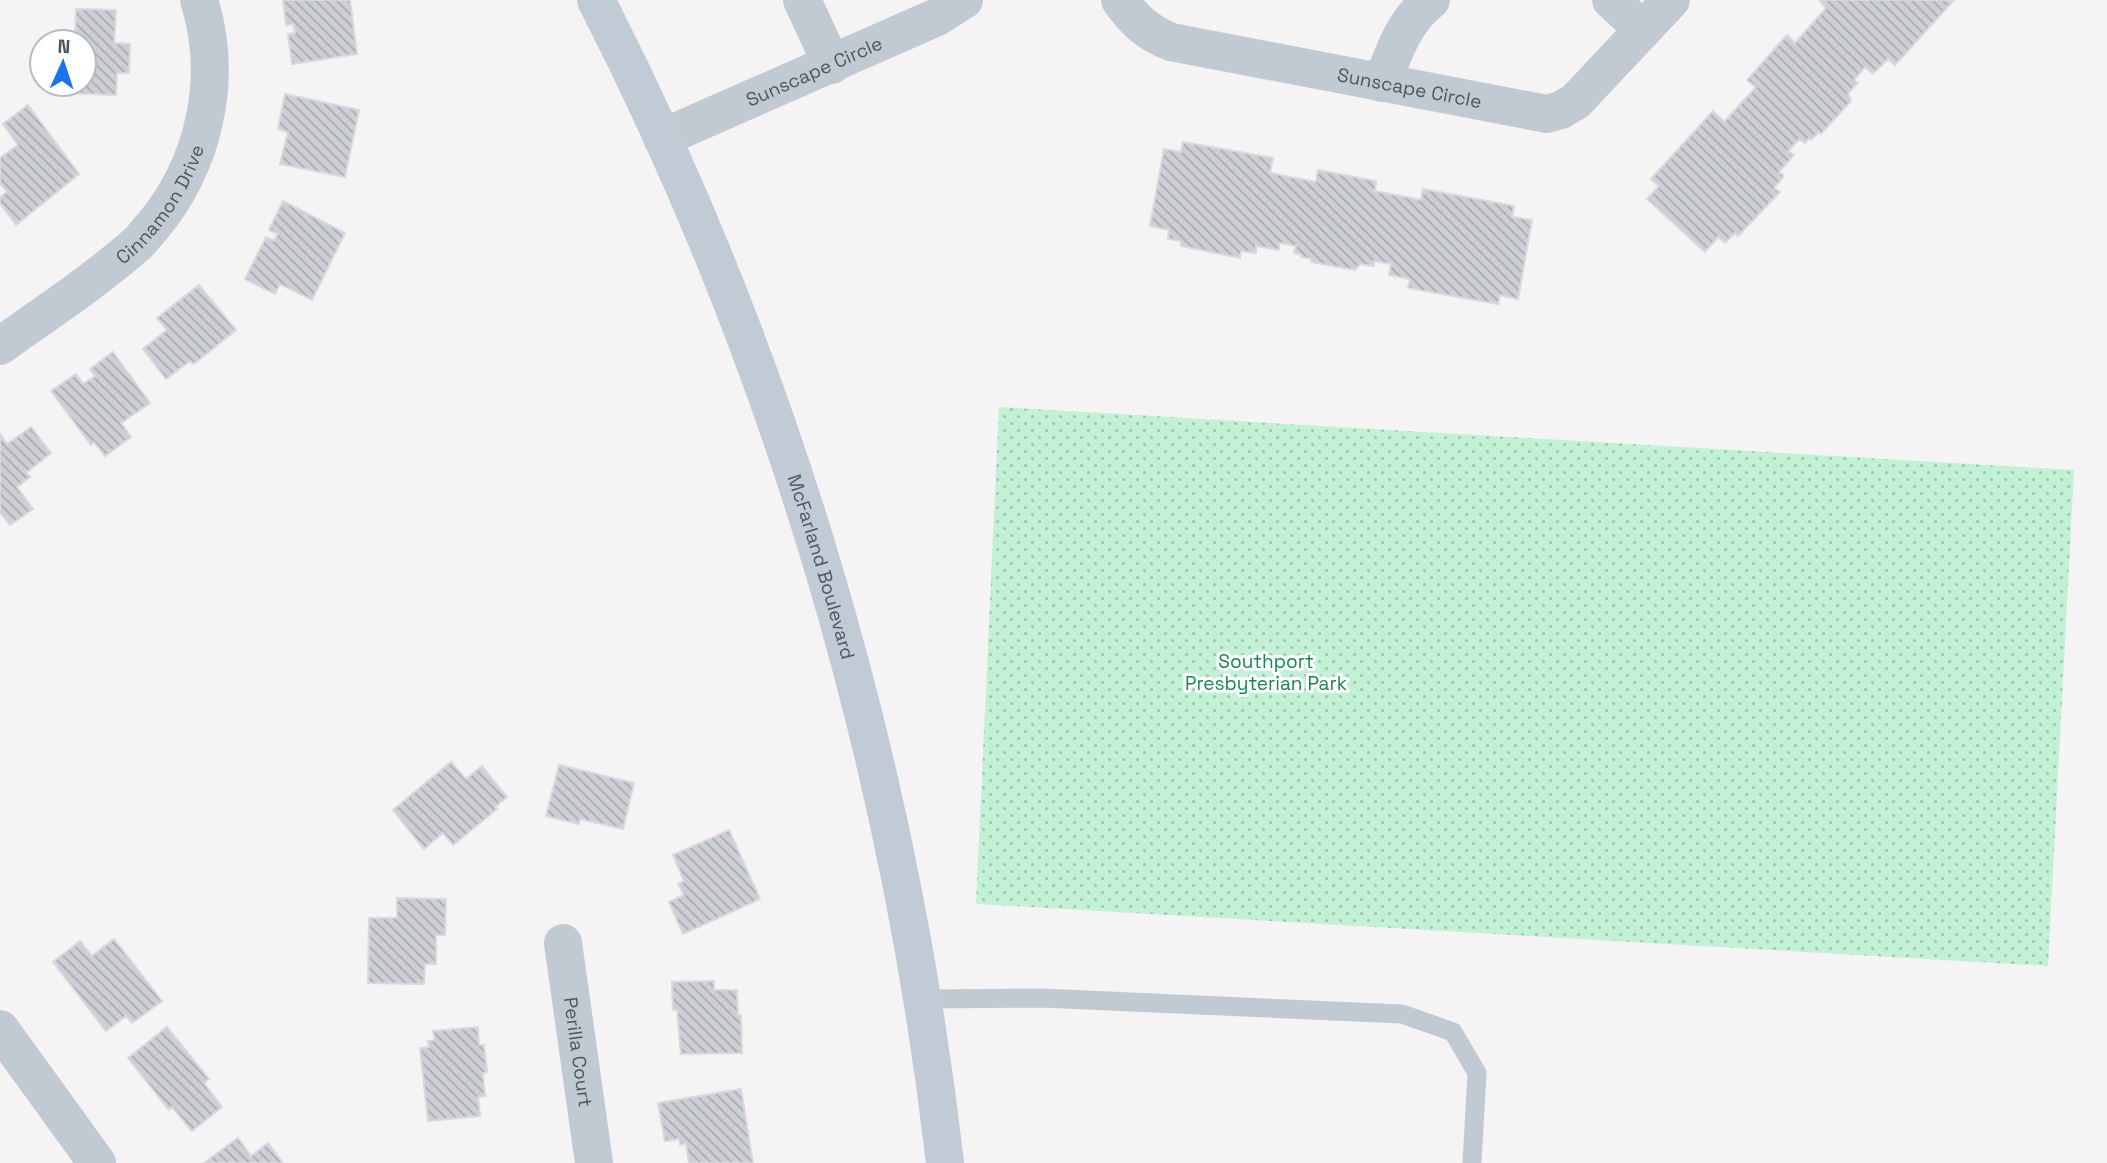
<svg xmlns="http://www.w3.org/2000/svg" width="2107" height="1163" font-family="'Space Grotesk',sans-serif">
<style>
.park{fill:url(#park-dots)}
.building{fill:url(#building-back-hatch);stroke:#d7d9de;stroke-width:2}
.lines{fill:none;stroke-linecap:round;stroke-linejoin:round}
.lane{stroke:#c1cad2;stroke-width:19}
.street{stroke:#c1cad2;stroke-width:38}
.secondary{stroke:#c1cbd6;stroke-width:38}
.labels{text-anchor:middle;stroke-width:6;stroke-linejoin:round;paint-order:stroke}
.street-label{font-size:19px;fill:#4a5661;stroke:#fff}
.park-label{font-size:19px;fill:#17864f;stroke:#fff}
</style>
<defs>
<pattern id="park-dots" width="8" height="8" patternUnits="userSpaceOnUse" patternTransform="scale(1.75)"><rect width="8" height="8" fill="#c3f1d5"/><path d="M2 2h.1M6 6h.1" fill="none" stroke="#a0c6b0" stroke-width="1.8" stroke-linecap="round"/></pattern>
<pattern id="building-back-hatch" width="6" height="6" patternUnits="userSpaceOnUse" patternTransform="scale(1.75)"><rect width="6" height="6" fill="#cdcfd5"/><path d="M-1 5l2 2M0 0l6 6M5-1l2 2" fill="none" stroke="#a8abb0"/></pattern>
</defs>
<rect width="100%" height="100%" fill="#f5f3f3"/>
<path class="park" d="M 999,407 L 2074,470 L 2048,966 L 976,904 Z"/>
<path class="building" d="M 283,0 L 350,0 L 357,54 L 292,64 L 288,34 L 295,33 L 293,24 L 286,25 Z
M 1954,0 L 1895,65 L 1888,59 L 1873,74 L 1865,67 L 1854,80 L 1858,83 L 1848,93 L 1851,101 L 1821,134 L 1819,132 L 1811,140 L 1809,138 L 1805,143 L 1799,139 L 1788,151 L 1794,155 L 1779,172 L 1784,176 L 1774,188 L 1780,192 L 1738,236 L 1735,233 L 1725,243 L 1718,237 L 1705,252 L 1647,199 L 1659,186 L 1651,179 L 1713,111 L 1724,122 L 1756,87 L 1747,80 L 1787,35 L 1795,43 L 1826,8 L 1819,0 Z
M 76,9 L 116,10 L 114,43 L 130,44 L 129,73 L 117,73 L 116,95 L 65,93 L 65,84 L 84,84 L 84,42 L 67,42 L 67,39 L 75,40 Z
M 285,94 L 359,110 L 345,177 L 280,164 L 288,132 L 278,129 Z
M 28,105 L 79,174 L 16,225 L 0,203 L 0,197 L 7,192 L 0,183 L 0,158 L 18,145 L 3,124 Z
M 1183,142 L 1273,158 L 1270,173 L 1316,182 L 1318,170 L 1376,181 L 1375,191 L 1421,200 L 1423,189 L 1514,206 L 1512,217 L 1532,220 L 1518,299 L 1500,295 L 1498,304 L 1408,288 L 1410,279 L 1389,275 L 1391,264 L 1374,261 L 1374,266 L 1360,264 L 1355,270 L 1311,262 L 1312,259 L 1301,257 L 1301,254 L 1294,253 L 1296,246 L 1279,243 L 1279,250 L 1256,246 L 1256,253 L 1241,251 L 1240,258 L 1181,246 L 1181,241 L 1168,239 L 1169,230 L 1150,226 L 1164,149 L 1181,152 Z
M 283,201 L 345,233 L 312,300 L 280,284 L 275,294 L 245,279 L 266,237 L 274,241 L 278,234 L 269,230 Z
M 199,285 L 236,330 L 194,364 L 190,361 L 166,379 L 143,349 L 167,330 L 157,318 Z
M 113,352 L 150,403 L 121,423 L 131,437 L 105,456 L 94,442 L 91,445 L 51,391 L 76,374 L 83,384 L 95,376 L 90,369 Z
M 31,427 L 51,453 L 26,473 L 30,477 L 17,487 L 33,509 L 10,525 L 0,512 L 0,434 L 7,444 Z
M 451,762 L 466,779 L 482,766 L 507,797 L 495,807 L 497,809 L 453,845 L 443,833 L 424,849 L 393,810 Z
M 559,765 L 634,783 L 623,829 L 580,819 L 579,824 L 546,816 Z
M 729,830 L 760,899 L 683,934 L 669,902 L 684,895 L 678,884 L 684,881 L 673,855 Z
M 397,898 L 446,899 L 445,935 L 436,935 L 436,964 L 425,964 L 424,984 L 368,983 L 369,918 L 397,918 Z
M 114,939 L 162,1001 L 132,1023 L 126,1016 L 106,1031 L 53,962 L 80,941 L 92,956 Z
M 714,981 L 714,990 L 737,990 L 738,1015 L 741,1015 L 742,1053 L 681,1054 L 677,1010 L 673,1010 L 672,982 Z
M 167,1027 L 209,1079 L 204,1083 L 222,1107 L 192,1131 L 172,1107 L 169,1110 L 128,1058 Z
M 478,1027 L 479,1045 L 484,1045 L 487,1072 L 483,1073 L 485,1096 L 478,1097 L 480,1116 L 428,1121 L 420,1048 L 429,1047 L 428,1041 L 435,1040 L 433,1031 Z
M 741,1089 L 753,1163 L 689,1163 L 686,1143 L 680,1145 L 679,1139 L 665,1141 L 658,1103 Z
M 238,1138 L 251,1156 L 268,1143 L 283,1163 L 204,1163 Z"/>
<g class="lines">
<path class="lane" d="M 922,999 L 1041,998 L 1402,1014 L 1453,1032 L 1477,1073 L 1472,1163"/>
<g class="street">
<path d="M 802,0 L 832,65"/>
<path id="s1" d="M 1120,0 C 1134,20 1148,33 1171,42 L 1547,114 L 1561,110 L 1576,101 L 1671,0"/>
<path d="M 1611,0 L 1643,30"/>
<path d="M 1382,83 C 1394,52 1404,21 1431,0"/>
<path id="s2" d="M 662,138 L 937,17 L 964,0"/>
<path id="s3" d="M 0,346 C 46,313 95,281 138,243 C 143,238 147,232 152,227 C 204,165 224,79 199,0"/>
<path id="s4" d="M 563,943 L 594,1163"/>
<path d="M 0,1029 L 97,1163"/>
</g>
<path class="secondary" id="s5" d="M 596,0 C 781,361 899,761 945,1163"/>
</g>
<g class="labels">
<g class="street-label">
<text dy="7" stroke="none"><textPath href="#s2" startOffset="166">Sunscape Circle</textPath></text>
<text dy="7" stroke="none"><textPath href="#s1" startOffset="310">Sunscape Circle</textPath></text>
<text dy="7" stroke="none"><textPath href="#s3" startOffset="217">Cinnamon Drive</textPath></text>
<text dy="7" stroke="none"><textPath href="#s5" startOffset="611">McFarland Boulevard</textPath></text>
<text dy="7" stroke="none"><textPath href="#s4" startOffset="110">Perilla Court</textPath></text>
</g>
<g class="park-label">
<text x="1266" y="668">Southport<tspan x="1266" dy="22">Presbyterian Park</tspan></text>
</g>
</g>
<g transform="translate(63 63) rotate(3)"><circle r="33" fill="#ffffff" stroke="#b7bbc0" stroke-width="2"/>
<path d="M0-5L12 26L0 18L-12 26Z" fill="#1a73e8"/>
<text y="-10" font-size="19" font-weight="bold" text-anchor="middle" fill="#4a5661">N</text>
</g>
</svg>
